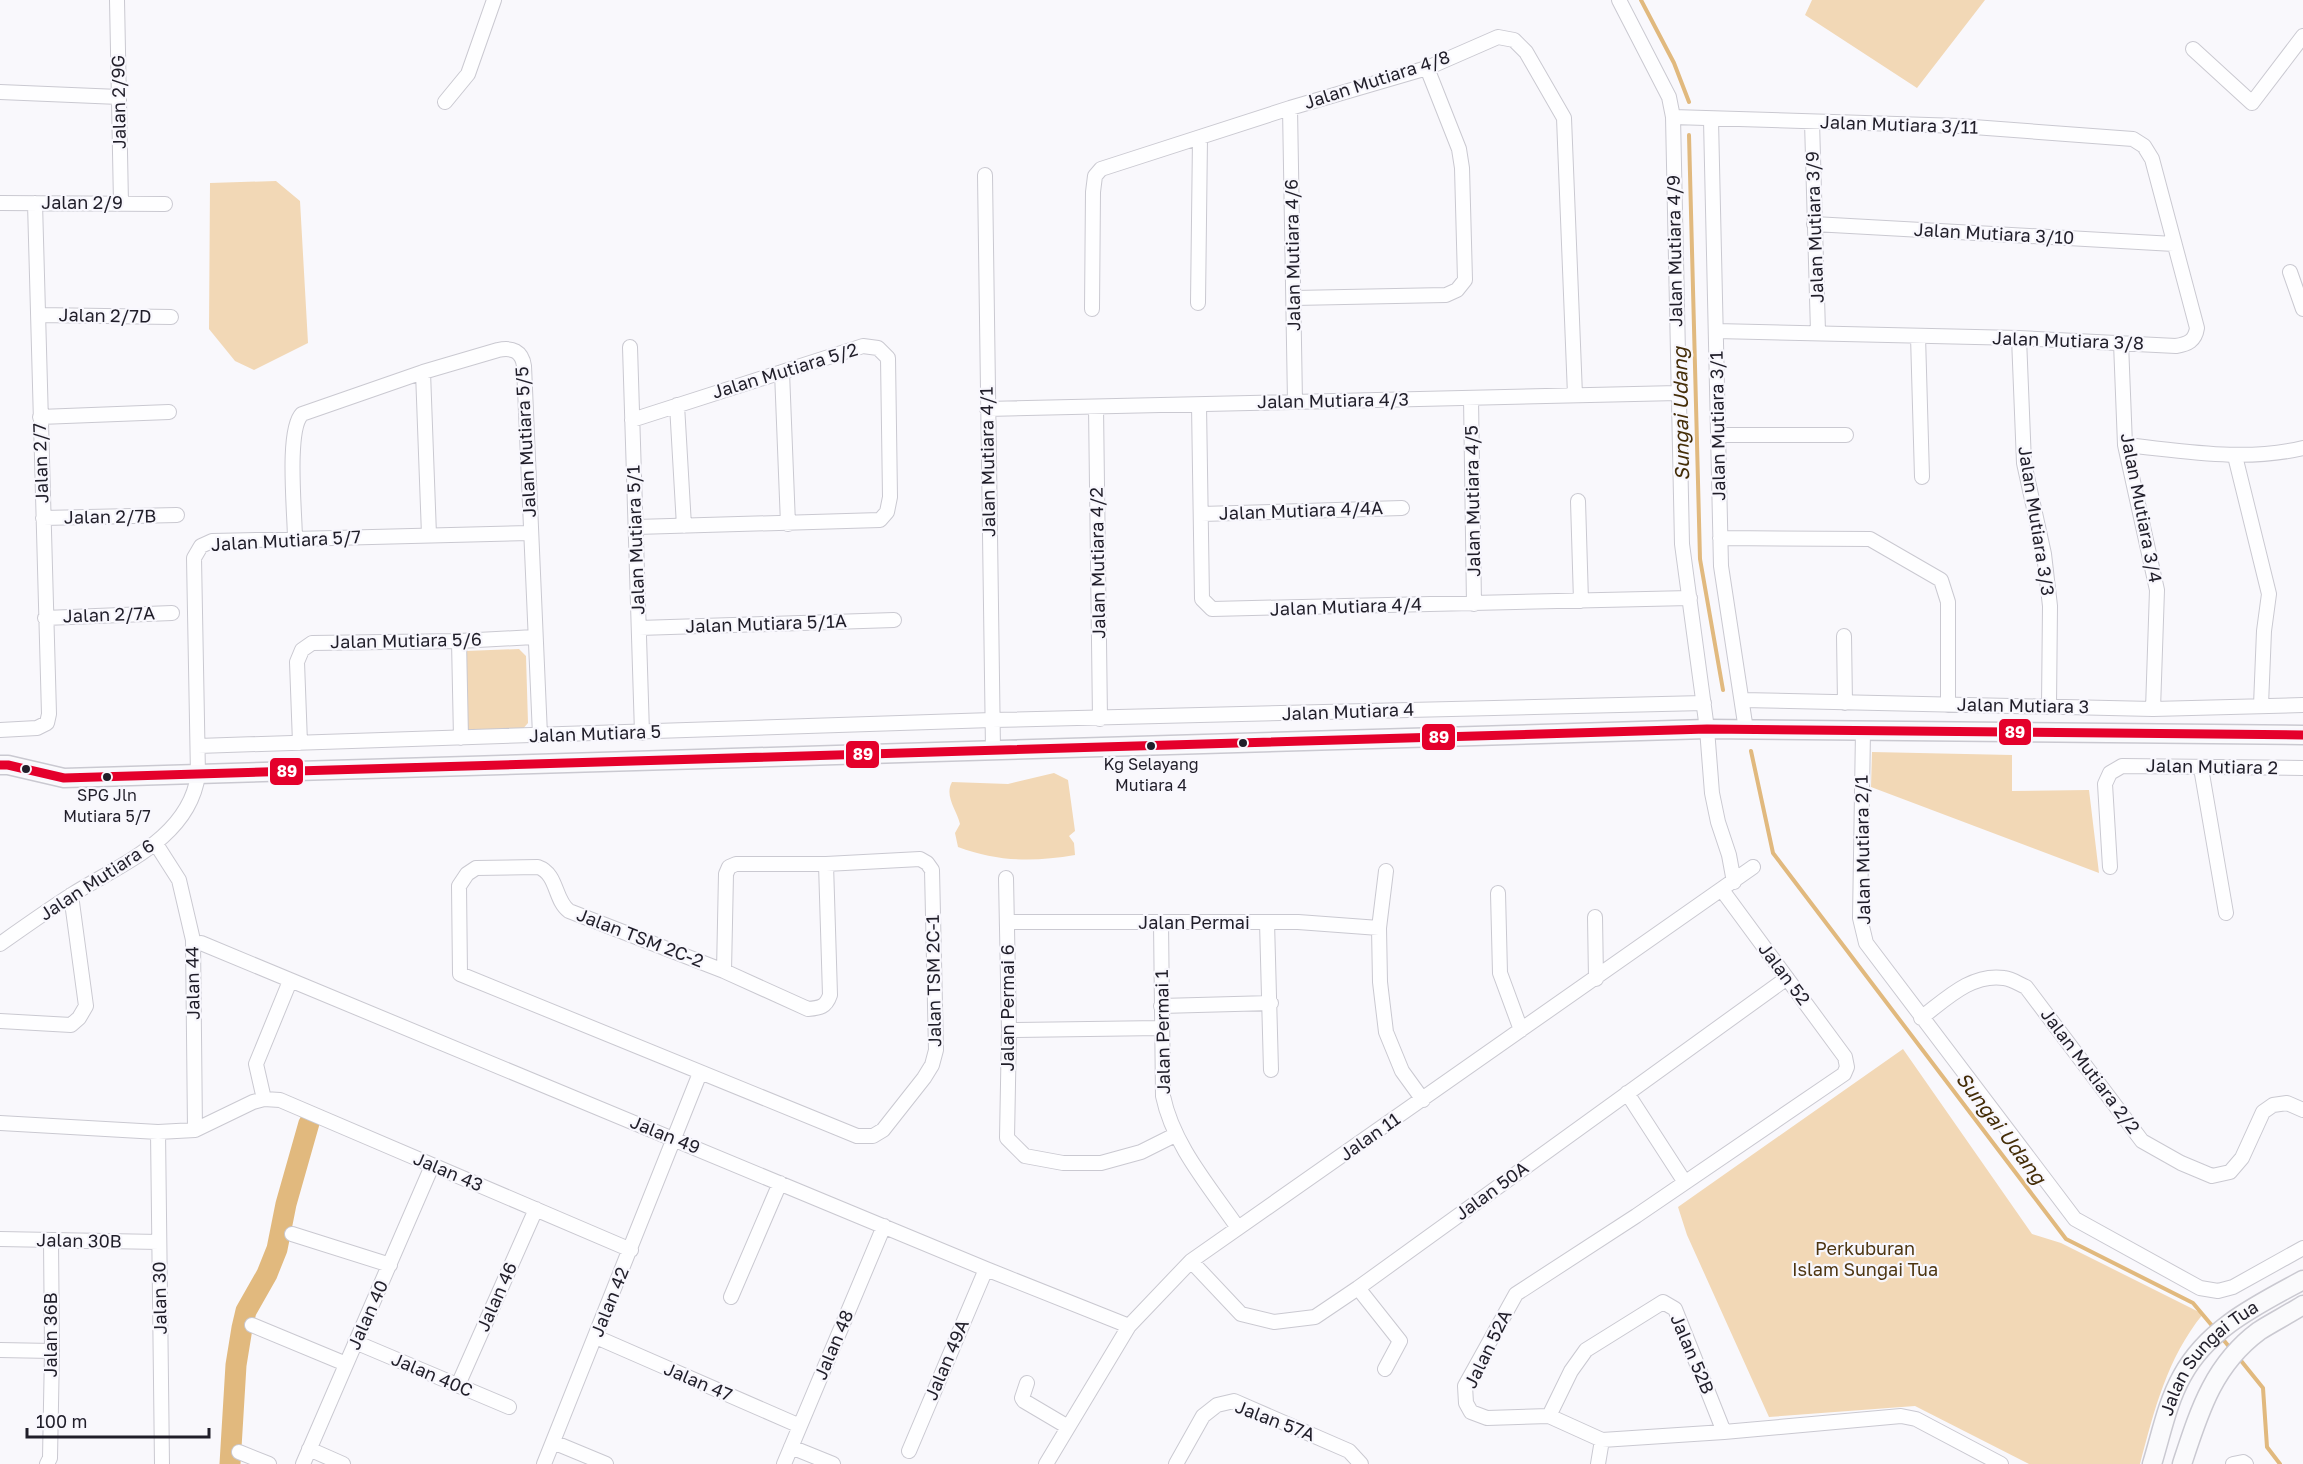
<svg xmlns="http://www.w3.org/2000/svg" width="2303" height="1464" font-family="'Golos Text',sans-serif">
<style>
.green{fill:#f2d8b6}
.lines{fill:none;stroke-linecap:round;stroke-linejoin:round}
.stream{stroke:#e1b97e;stroke-width:4}
.river{stroke:#e1b97e;stroke-width:21}
.street-casing{stroke:#cac9d1;stroke-width:16}
.secondary-casing{stroke:#cac9d1;stroke-width:21}
.street{stroke:#fefeff;stroke-width:14}
.secondary{stroke:#fafafc;stroke-width:18}
.bus-1-casing{stroke:#f8f7fd;stroke-width:14}
.bus-1{stroke:#e4002b;stroke-width:9}
.bus-dot{fill:#201e29;stroke:#f8f7fd;stroke-width:2}
.labels{text-anchor:middle;stroke-width:4.5;stroke-linejoin:round;paint-order:stroke}
.bus-label{font-size:16px;fill:#201e29;stroke:#f8f7fd}
.street-label{font-size:18px;fill:#201e29;stroke:#f8f7fd}
.park-label{font-size:18px;fill:#4d3511;stroke:#f8f7fd}
.water-label{font-size:20px;font-style:italic;fill:#442d07;stroke:#f8f7fd}
.line-badge{stroke:#f8f7fd;stroke-width:2}
.badge-label{font-size:16px;text-anchor:middle;font-weight:bold;fill:#fff}
</style>
<rect width="100%" height="100%" fill="#f9f8fc"/>
<path class="green" d="M 1812,0 L 1985,0 L 1917,88 L 1805,15 Z
M 276,181 L 300,201 L 308,343 L 254,370 L 235,361 L 209,329 L 210,183 Z
M 519,649 L 526,656 L 528,723 L 521,731 L 467,732 L 465,651 Z
M 1872,752 L 2012,755 L 2012,791 L 2089,790 L 2099,873 L 1871,787 Z
M 1054,773 L 1068,780 L 1075,831 L 1069,836 L 1074,843 L 1075,855 C 1034,862 998,862 958,847 L 955,833 L 960,824 C 957,810 944,796 952,782 L 1008,784 Z
M 1903,1049 L 2032,1234 L 2061,1243 L 2203,1314 C 2167,1358 2154,1411 2140,1464 L 2029,1464 L 1915,1406 L 1769,1417 L 1687,1235 L 1678,1207 Z"/>
<g class="lines">
<path class="stream" d="M 1641,0 L 1674,63 L 1689,102
M 1689,135 L 1700,559 L 1723,690
M 1751,751 L 1773,853 L 2066,1239 L 2193,1303 L 2214,1328
M 2221,1337 L 2231,1349
M 2238,1357 L 2263,1388 L 2267,1447 L 2280,1464"/>
<path class="river" d="M 230,1464 L 236,1365 L 242,1328 L 246,1311 L 267,1274 L 277,1249 L 286,1204 L 309,1123"/>
<defs>
<path id="street" d="M 117,0 L 121,203
M 1619,0 L 1669,97 L 1673,117 L 1682,544 L 1707,729 L 1712,793 L 1718,822 L 1729,855 L 1734,882
M 2193,49 L 2252,103 L 2303,36
M 0,92 L 119,97
M 445,102 L 468,74 L 494,0
M 1290,108 L 1295,402
M 1673,117 L 1960,126 L 2133,139 L 2144,146 L 2152,159 L 2197,328 C 2195,341 2188,344 2176,346 L 2019,338 L 1716,331
M 1711,120 L 1721,566 L 1746,730
M 1812,122 L 1818,332
M 985,175 L 993,749
M 0,203 L 165,204
M 1814,224 L 2174,244
M 2290,272 L 2303,309
M 1294,298 L 1446,295 L 1457,290 L 1465,280 L 1462,168 L 1459,149 L 1427,68
M 1198,303 L 1200,138
M 1092,309 L 1093,192 L 1095,176 L 1101,169 L 1290,108 L 1427,68 L 1498,37 L 1514,40 L 1526,52 L 1564,118 L 1575,395
M 39,315 L 171,317
M 1918,336 L 1922,477
M 2019,338 L 2024,463 L 2044,554 L 2050,606 L 2049,705
M 2121,343 L 2125,445 L 2157,590 L 2153,709
M 630,347 L 642,733
M 423,372 L 429,535
M 782,372 L 788,524
M 1471,398 L 1474,604
M 677,405 L 684,526
M 1199,405 L 1202,599 L 1212,609 L 1690,598
M 1096,407 L 1100,719
M 987,409 L 1678,393
M 40,417 L 169,412
M 632,420 L 863,346 L 878,348 L 888,358 L 890,497 L 887,512 L 880,520 L 636,527
M 1718,435 L 1846,435
M 2125,445 C 2185,451 2244,462 2303,448
M 2235,456 L 2269,594 L 2264,631 L 2261,705
M 1578,501 L 1581,601
M 1201,514 L 1402,508
M 43,518 L 177,515
M 1720,538 L 1870,539 L 1941,580 L 1948,602 L 1948,705
M 295,540 C 295,514 286,430 302,414 L 423,372 L 498,350 C 512,347 522,351 524,366 L 540,735
M 45,618 L 172,613
M 639,628 L 894,620
M 1844,636 L 1845,703
M 459,641 L 461,738
M 1742,700 L 2153,709 L 2303,705
M 0,730 L 37,728 L 47,723 L 49,714 L 35,203
M 1863,731 L 1860,918 L 1866,943 L 2075,1219 L 2200,1288 L 2218,1291 L 2233,1287 L 2303,1248
M 300,743 L 297,662 L 302,650 L 312,643 L 459,641 L 534,637
M 198,746 L 992,720 L 1704,703
M 2201,768 L 2226,913
M 156,844 L 179,880 L 193,940 L 195,1130
M 2110,867 L 2105,784 L 2110,773 L 2122,766 L 2303,768
M 1386,871 L 1379,928 L 1380,982 L 1386,1032 L 1402,1071 L 1423,1100
M 1006,878 L 1009,1030 L 1007,1138 L 1025,1156 L 1063,1163 L 1101,1163 L 1141,1152 L 1175,1135
M 1722,890 L 1845,1057 L 1847,1067 L 1844,1074 L 1636,1216 L 1516,1294 L 1465,1386 L 1466,1403 L 1471,1412 L 1487,1418 L 1549,1416 L 1602,1440 L 1724,1432 L 1901,1416 L 1916,1419 L 2001,1464
M 1498,893 L 1500,973 L 1521,1030
M 1595,917 L 1596,979
M 1008,922 L 1298,922 L 1379,928
M 1267,922 L 1271,1070
M 1161,923 L 1163,1096 C 1173,1145 1210,1187 1238,1228
M 201,943 L 986,1269 L 1129,1326
M 0,944 C 24,927 48,910 73,894 C 121,864 189,838 198,775 L 194,558 L 201,546 L 212,541 L 530,533
M 724,971 L 726,874 L 729,867 L 736,864 L 826,864 L 920,859 L 927,863 L 932,870 L 936,1050 L 932,1065 L 924,1078 L 883,1130 L 873,1136 L 857,1136 L 460,974 L 459,886 L 467,874 L 476,868 L 538,867 C 558,874 554,900 569,911 L 724,971 L 808,1009 C 820,1008 826,1007 830,995 L 826,864
M 1161,1006 L 1271,1003
M 1921,1018 C 1945,1000 1971,973 2004,978 C 2012,979 2019,984 2026,987 L 2142,1141 L 2181,1163 L 2212,1176 L 2230,1172 L 2242,1158 L 2263,1112 L 2273,1105 L 2287,1103 L 2303,1110
M 0,1021 L 71,1025 L 79,1018 L 86,1006 L 71,895
M 1009,1030 L 1161,1028
M 1627,1093 L 1684,1181
M 264,1099 L 256,1064 L 290,981
M 0,1123 L 158,1132 L 195,1130 L 253,1102 L 264,1099 L 280,1100 L 631,1250
M 158,1132 L 162,1464
M 292,1234 L 390,1265
M 0,1239 L 159,1242
M 1191,1261 L 1241,1314 L 1274,1322 L 1315,1317 L 1358,1288 L 1787,978
M 1358,1288 L 1400,1341 L 1385,1369
M 731,1297 L 780,1183
M 252,1325 L 346,1364
M 596,1337 L 800,1426
M 355,1342 L 509,1407
M 0,1350 L 52,1351
M 1027,1383 L 1022,1398 L 1024,1401 L 1068,1427
M 458,1385 L 536,1209
M 1549,1416 L 1571,1371 L 1586,1350 L 1663,1302 L 1675,1309 L 1724,1432
M 553,1442 L 606,1464
M 791,1447 L 833,1464
M 309,1449 L 343,1464
M 909,1451 L 986,1269
M 239,1452 L 269,1464
M 47,1464 L 50,1458 L 52,1351 L 51,1241
M 303,1464 L 432,1166
M 544,1464 L 700,1073
M 784,1464 L 884,1226
M 1046,1464 L 1129,1326 L 1191,1261 L 1753,867
M 1176,1464 L 1203,1416 L 1217,1405 L 1234,1401 L 1349,1451 L 1361,1464
M 1598,1464 L 1602,1440
M 2233,1464 L 2243,1462 L 2246,1464"/>
<g id="secondary">
<path d="M 0,765 L 8,765 L 64,778 L 1707,729 L 2303,735"/>
<path id="s1" d="M 2152,1464 C 2161,1435 2167,1403 2182,1376 C 2208,1328 2257,1305 2303,1280"/>
<path d="M 2182,1464 C 2199,1412 2213,1365 2259,1331 C 2273,1322 2289,1314 2303,1305"/>
</g>
</defs>
<use href="#street" class="street-casing"/>
<use href="#secondary" class="secondary-casing"/>
<use href="#street" class="street"/>
<use href="#secondary" class="secondary"/>
<defs>
<path id="bus-1" d="M 0,765 L 8,765 L 64,778 L 1707,729 L 2303,735"/>
</defs>
<use href="#bus-1" class="bus-1-casing"/>
<use href="#bus-1" class="bus-1"/>
</g>
<g class="bus-dot">
<circle cx="1243" cy="743" r="5"/>
<circle cx="1151" cy="746" r="5"/>
<circle cx="26" cy="769" r="5"/>
<circle cx="107" cy="777" r="5"/>
</g>
<g class="labels">
<g class="bus-label">
<text x="1151" y="770">Kg Selayang<tspan x="1151" dy="21">Mutiara 4</tspan></text>
<text x="107" y="801">SPG Jln<tspan x="107" dy="21">Mutiara 5/7</tspan></text>
</g>
<g class="street-label">
<text transform="translate(1377 80) rotate(-18)" y="6">Jalan Mutiara 4/8</text>
<text transform="translate(119 102) rotate(-91)" y="6">Jalan 2/9G</text>
<text transform="translate(1899 125) rotate(2)" y="6">Jalan Mutiara 3/11</text>
<text x="82" y="209">Jalan 2/9</text>
<text transform="translate(1815 227) rotate(-92)" y="6">Jalan Mutiara 3/9</text>
<text transform="translate(1994 234) rotate(3)" y="6">Jalan Mutiara 3/10</text>
<text transform="translate(1675 251) rotate(-91)" y="6">Jalan Mutiara 4/9</text>
<text transform="translate(1293 255) rotate(-91)" y="6">Jalan Mutiara 4/6</text>
<text transform="translate(105 316) rotate(1)" y="6">Jalan 2/7D</text>
<text transform="translate(2068 341) rotate(2)" y="6">Jalan Mutiara 3/8</text>
<text transform="translate(785 371) rotate(-17)" y="6">Jalan Mutiara 5/2</text>
<text transform="translate(1333 401) rotate(-1)" y="6">Jalan Mutiara 4/3</text>
<text transform="translate(1718 426) rotate(-91)" y="6">Jalan Mutiara 3/1</text>
<text transform="translate(526 442) rotate(-93)" y="6">Jalan Mutiara 5/5</text>
<text transform="translate(988 462) rotate(-91)" y="6">Jalan Mutiara 4/1</text>
<text transform="translate(41 463) rotate(-92)" y="6">Jalan 2/7</text>
<text transform="translate(1473 501) rotate(-91)" y="6">Jalan Mutiara 4/5</text>
<text transform="translate(2141 508) rotate(79)" y="6">Jalan Mutiara 3/4</text>
<text transform="translate(1301 511) rotate(-2)" y="6">Jalan Mutiara 4/4A</text>
<text transform="translate(110 517) rotate(-1)" y="6">Jalan 2/7B</text>
<text transform="translate(2036 521) rotate(81)" y="6">Jalan Mutiara 3/3</text>
<text transform="translate(636 540) rotate(-92)" y="6">Jalan Mutiara 5/1</text>
<text transform="translate(286 541) rotate(-3)" y="6">Jalan Mutiara 5/7</text>
<text transform="translate(1098 563) rotate(-91)" y="6">Jalan Mutiara 4/2</text>
<text transform="translate(1346 607) rotate(-2)" y="6">Jalan Mutiara 4/4</text>
<text transform="translate(109 615) rotate(-2)" y="6">Jalan 2/7A</text>
<text transform="translate(766 624) rotate(-2)" y="6">Jalan Mutiara 5/1A</text>
<text transform="translate(406 641) rotate(-1)" y="6">Jalan Mutiara 5/6</text>
<text transform="translate(2023 706) rotate(1)" y="6">Jalan Mutiara 3</text>
<text transform="translate(1348 712) rotate(-2)" y="6">Jalan Mutiara 4</text>
<text transform="translate(595 734) rotate(-2)" y="6">Jalan Mutiara 5</text>
<text transform="translate(2212 767) rotate(1)" y="6">Jalan Mutiara 2</text>
<text transform="translate(1863 850) rotate(-91)" y="6">Jalan Mutiara 2/1</text>
<text transform="translate(97 880) rotate(-33)" y="6">Jalan Mutiara 6</text>
<text x="1194" y="929">Jalan Permai</text>
<text transform="translate(640 938) rotate(21)" y="6">Jalan TSM 2C-2</text>
<text transform="translate(1784 974) rotate(53)" y="6">Jalan 52</text>
<text transform="translate(934 981) rotate(-91)" y="6">Jalan TSM 2C-1</text>
<text transform="translate(193 983) rotate(-91)" y="6">Jalan 44</text>
<text transform="translate(1008 1008) rotate(-90)" y="6">Jalan Permai 6</text>
<text transform="translate(1163 1032) rotate(-91)" y="6">Jalan Permai 1</text>
<text transform="translate(2090 1071) rotate(53)" y="6">Jalan Mutiara 2/2</text>
<text transform="translate(665 1135) rotate(22)" y="6">Jalan 49</text>
<text transform="translate(1370 1137) rotate(-35)" y="6">Jalan 11</text>
<text transform="translate(448 1172) rotate(23)" y="6">Jalan 43</text>
<text transform="translate(1492 1191) rotate(-36)" y="6">Jalan 50A</text>
<text transform="translate(79 1241) rotate(1)" y="6">Jalan 30B</text>
<text transform="translate(497 1297) rotate(-66)" y="6">Jalan 46</text>
<text transform="translate(160 1298) rotate(-91)" y="6">Jalan 30</text>
<text transform="translate(610 1302) rotate(-68)" y="6">Jalan 42</text>
<text transform="translate(368 1315) rotate(-66)" y="6">Jalan 40</text>
<text transform="translate(51 1335) rotate(-90)" y="6">Jalan 36B</text>
<text transform="translate(834 1345) rotate(-67)" y="6">Jalan 48</text>
<text transform="translate(1488 1349) rotate(-64)" y="6">Jalan 52A</text>
<text transform="translate(1692 1354) rotate(67)" y="6">Jalan 52B</text>
<text transform="translate(947 1360) rotate(-67)" y="6">Jalan 49A</text>
<text dy="6" stroke="none"><textPath href="#s1" startOffset="124">Jalan Sungai Tua</textPath></text>
<text transform="translate(432 1375) rotate(23)" y="6">Jalan 40C</text>
<text transform="translate(698 1382) rotate(23)" y="6">Jalan 47</text>
<text transform="translate(1275 1421) rotate(21)" y="6">Jalan 57A</text>
</g>
<g class="park-label">
<text x="1865" y="1255">Perkuburan<tspan x="1865" dy="21">Islam Sungai Tua</tspan></text>
</g>
<g class="water-label">
<text transform="translate(1681 414) rotate(-91)" y="7">Sungai Udang</text>
<text transform="translate(2001 1128) rotate(53)" y="7">Sungai Udang</text>
</g>
</g>
<g class="line-badge">
<rect x="1998" y="718" width="34" height="28" rx="6" fill="#e4002b"/>
<rect x="1421" y="723" width="35" height="28" rx="6" fill="#e4002b"/>
<rect x="845" y="740" width="35" height="29" rx="6" fill="#e4002b"/>
<rect x="269" y="757" width="35" height="29" rx="6" fill="#e4002b"/>
</g>
<g class="badge-label">
<text x="2015" y="738">89</text>
<text x="1439" y="743">89</text>
<text x="863" y="760">89</text>
<text x="287" y="777">89</text>
</g>
<path d="M27 1428v9h182v-9" fill="none" stroke="#201e29" stroke-width="3"/>
<text x="36" y="1428" font-size="18" fill="#201e29" stroke="#f8f7fd" stroke-width="4.5" paint-order="stroke">100 m</text>
</svg>
